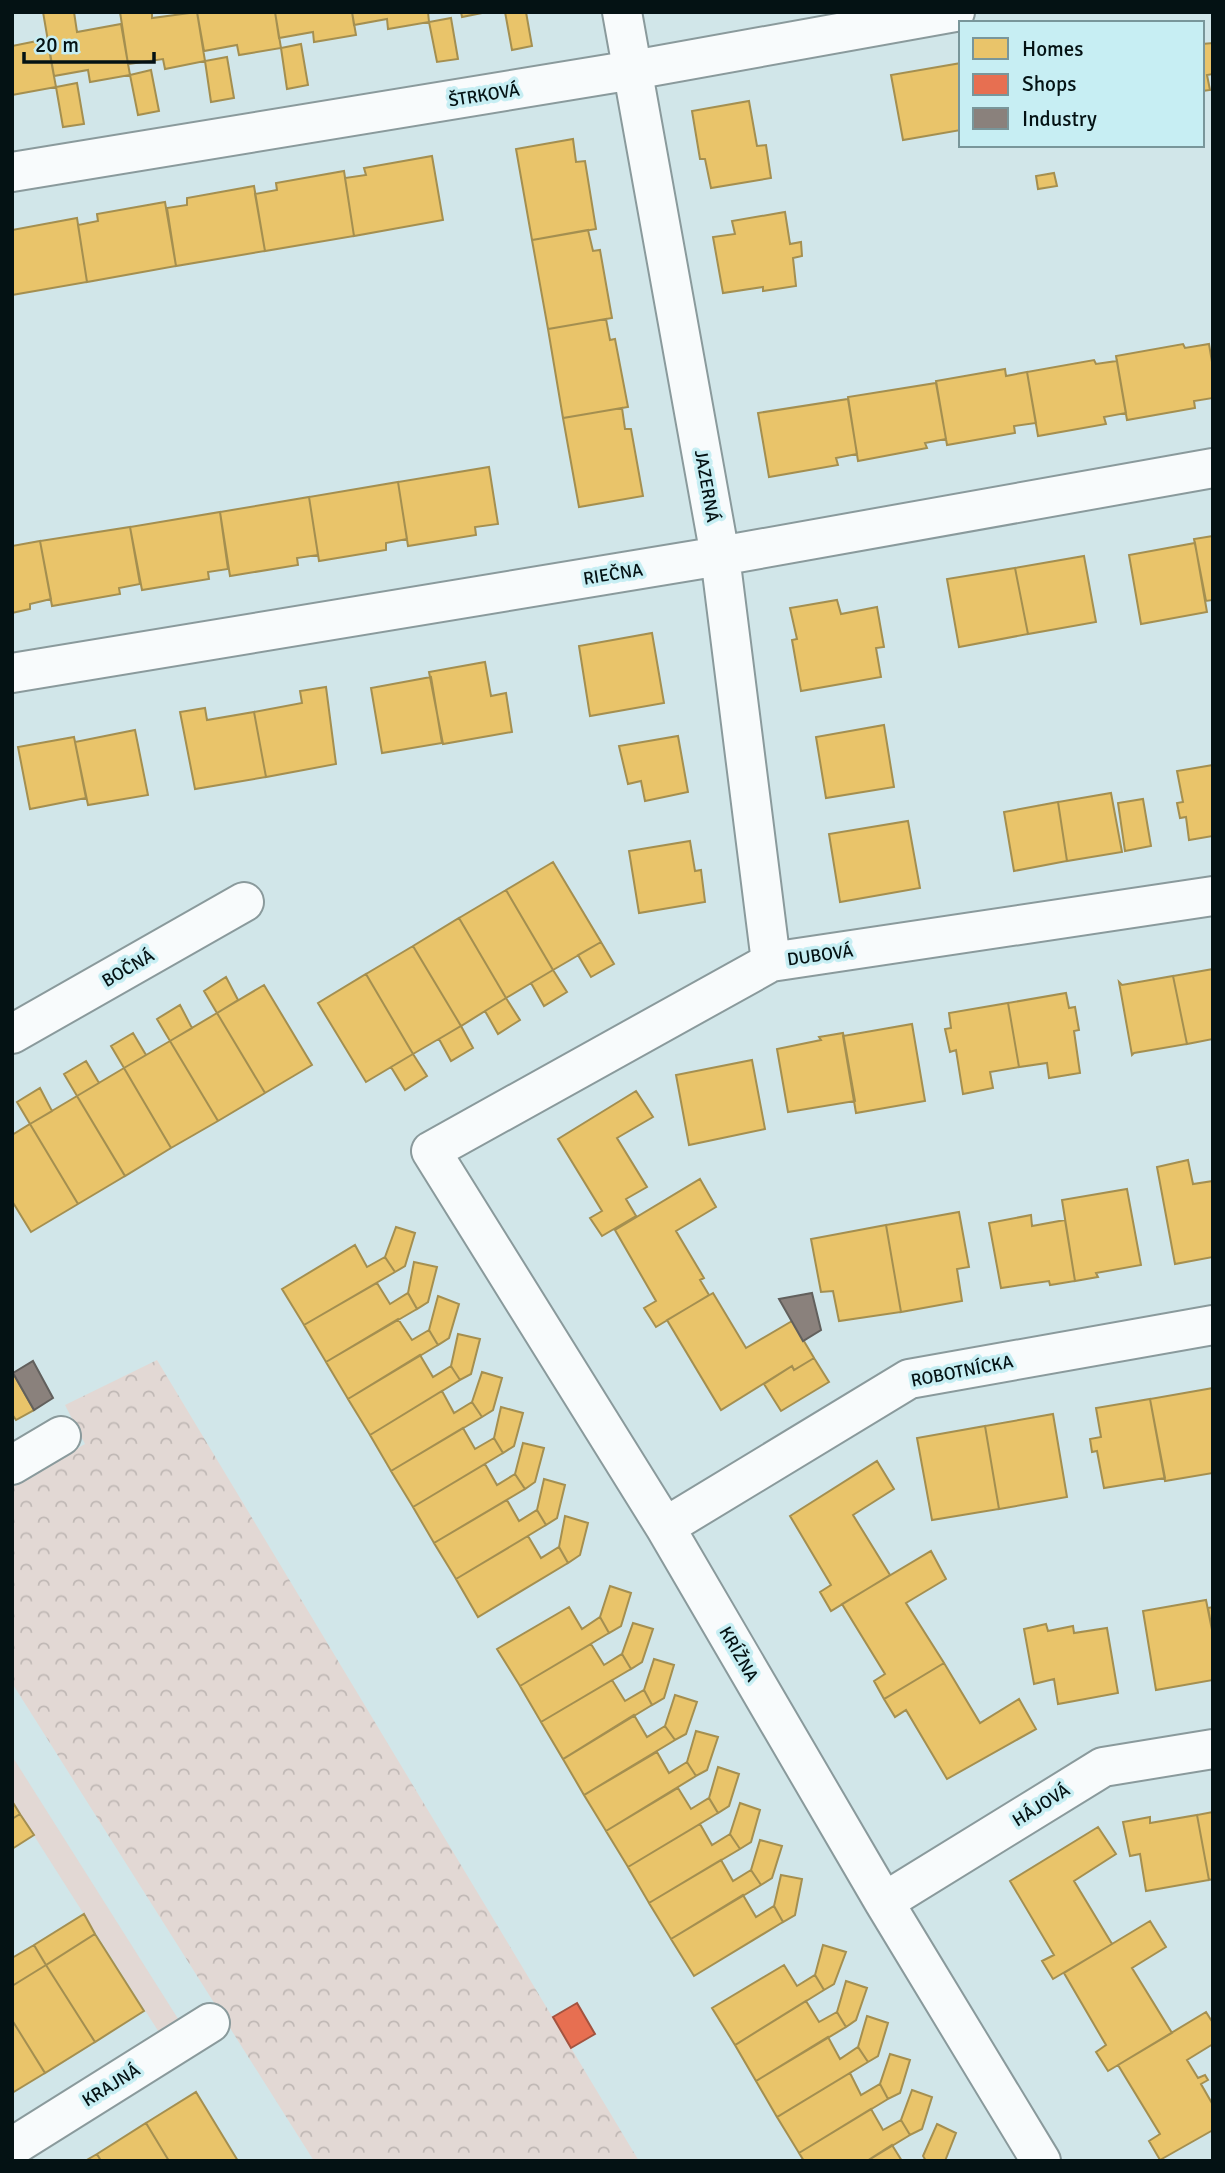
<svg xmlns="http://www.w3.org/2000/svg" width="1225" height="2173" font-family="Signika,sans-serif">
<style>
.grass{fill:#e2d8d4}
.park{fill:url(#park-crowns)}
.homes{fill:#e9c46a;stroke:#a48f50;stroke-width:2}
.shops{fill:#e76f51;stroke:#a3533f;stroke-width:2}
.industry{fill:#8a817c;stroke:#62605d;stroke-width:2}
.lines{fill:none;stroke-linecap:round;stroke-linejoin:round}
.minor-casing{stroke:#8a9a9c;stroke-width:42}
.minor{stroke:#f8fbfc;stroke-width:38}
.labels{text-anchor:middle;stroke-width:7;stroke-linejoin:round;paint-order:stroke}
.street-label{font-size:18px;fill:#041214;stroke:#c7eef3}
</style>
<defs>
<pattern id="park-crowns" width="20" height="18" patternUnits="userSpaceOnUse" patternTransform="scale(1.75)"><rect width="20" height="18" fill="#e2d8d4"/><path d="M2 6a3 3 0 1 1 6 0M12 15a3 3 0 1 1 6 0" fill="none" stroke="#c0b8b5"/></pattern>
</defs>
<rect width="100%" height="100%" fill="#d1e6e9"/>
<path class="grass" d="M 12,1756 L 182,2025 L 162,2037 L 12,1801 Z"/>
<path class="park" d="M 157,1360 L 639,2161 L 314,2161 L 12,1683 L 12,1486 L 85,1444 L 65,1405 Z"/>
<path class="homes" d="M 43,12 L 74,12 L 77,32 L 121,24 L 130,75 L 90,82 L 88,70 L 54,76 Z
M 120,12 L 152,12 L 152,18 L 197,12 L 205,61 L 165,69 L 163,59 L 128,64 Z
M 197,12 L 275,12 L 281,48 L 239,55 L 237,45 L 204,51 Z
M 275,12 L 352,12 L 356,35 L 314,42 L 313,32 L 279,38 Z
M 352,12 L 428,12 L 429,22 L 388,29 L 387,19 L 354,25 Z
M 461,12 L 487,12 L 462,17 Z
M 505,12 L 526,12 L 532,46 L 512,50 Z
M 451,18 L 458,59 L 437,62 L 429,22 Z
M 47,39 L 56,87 L 12,95 L 12,46 Z
M 1213,43 L 1213,74 L 1207,75 L 1210,90 L 1202,91 L 1202,44 Z
M 301,44 L 308,85 L 287,89 L 281,48 Z
M 227,57 L 234,98 L 211,102 L 205,61 Z
M 961,63 L 961,130 L 903,140 L 891,75 Z
M 151,70 L 159,111 L 138,115 L 130,75 Z
M 77,83 L 84,124 L 63,127 L 56,87 Z
M 749,101 L 757,146 L 766,145 L 771,178 L 711,188 L 705,159 L 700,159 L 692,111 Z
M 573,139 L 576,162 L 585,161 L 596,229 L 532,240 L 516,149 Z
M 432,156 L 443,220 L 354,236 L 345,178 L 366,175 L 364,168 Z
M 344,171 L 354,236 L 265,251 L 255,194 L 277,190 L 276,183 Z
M 1054,173 L 1057,186 L 1038,189 L 1036,176 Z
M 254,186 L 265,251 L 176,266 L 167,208 L 187,205 L 187,198 Z
M 165,202 L 176,266 L 87,282 L 78,225 L 98,221 L 97,214 Z
M 785,212 L 790,244 L 801,242 L 802,256 L 793,258 L 796,286 L 763,291 L 763,287 L 723,293 L 713,237 L 735,234 L 732,221 Z
M 77,218 L 87,282 L 12,295 L 12,230 Z
M 588,230 L 593,251 L 600,250 L 612,318 L 548,329 L 532,240 Z
M 606,319 L 610,340 L 615,339 L 628,407 L 563,418 L 548,329 Z
M 1183,344 L 1185,348 L 1209,344 L 1213,368 L 1213,398 L 1194,401 L 1195,408 L 1127,420 L 1116,356 Z
M 1094,360 L 1096,364 L 1117,361 L 1126,413 L 1104,417 L 1106,424 L 1038,436 L 1027,372 Z
M 1005,369 L 1006,376 L 1027,372 L 1036,423 L 1014,426 L 1015,433 L 947,445 L 936,381 Z
M 936,383 L 946,439 L 925,443 L 927,448 L 858,461 L 848,397 Z
M 848,399 L 857,454 L 836,458 L 838,465 L 769,477 L 758,413 Z
M 622,408 L 625,429 L 631,429 L 643,496 L 579,507 L 563,418 Z
M 489,467 L 498,524 L 475,527 L 476,535 L 408,546 L 398,482 Z
M 398,482 L 407,539 L 386,543 L 386,550 L 319,561 L 309,497 Z
M 309,497 L 318,555 L 297,558 L 298,565 L 230,576 L 220,512 Z
M 220,512 L 228,569 L 208,572 L 209,579 L 142,590 L 130,527 Z
M 130,527 L 140,584 L 119,588 L 120,594 L 52,606 L 40,541 Z
M 1213,536 L 1213,600 L 1206,601 L 1194,539 Z
M 40,541 L 51,599 L 30,604 L 30,609 L 12,613 L 12,546 Z
M 1195,543 L 1207,612 L 1141,624 L 1129,555 Z
M 1084,556 L 1096,622 L 1028,634 L 1015,568 Z
M 1015,568 L 1028,634 L 959,647 L 947,579 Z
M 837,600 L 841,614 L 877,607 L 884,647 L 876,648 L 881,677 L 801,691 L 792,640 L 797,639 L 790,608 Z
M 652,633 L 664,703 L 590,716 L 579,646 Z
M 485,662 L 491,696 L 506,693 L 512,732 L 443,744 L 429,672 Z
M 431,677 L 442,743 L 382,753 L 371,688 Z
M 326,687 L 336,764 L 266,777 L 254,712 L 302,703 L 300,691 Z
M 205,708 L 207,720 L 254,712 L 266,777 L 195,789 L 180,712 Z
M 884,725 L 894,787 L 826,798 L 816,737 Z
M 135,730 L 148,795 L 88,805 L 75,742 Z
M 678,736 L 688,792 L 645,801 L 641,781 L 628,784 L 619,746 Z
M 74,737 L 86,798 L 30,809 L 18,747 Z
M 1213,765 L 1213,836 L 1189,840 L 1186,817 L 1180,818 L 1177,803 L 1183,802 L 1177,771 Z
M 1111,793 L 1122,852 L 1067,861 L 1058,802 Z
M 1143,799 L 1151,846 L 1125,851 L 1118,803 Z
M 1058,802 L 1067,861 L 1014,871 L 1004,812 Z
M 908,821 L 920,888 L 840,902 L 829,834 Z
M 690,841 L 695,871 L 701,870 L 705,902 L 639,913 L 629,851 Z
M 553,862 L 601,942 L 553,970 L 506,890 Z
M 506,890 L 553,970 L 506,998 L 459,918 Z
M 459,918 L 506,998 L 461,1026 L 413,946 Z
M 601,942 L 614,964 L 591,977 L 578,955 Z
M 413,946 L 461,1026 L 413,1054 L 366,974 Z
M 1213,969 L 1213,1039 L 1187,1044 L 1173,976 Z
M 553,970 L 567,992 L 544,1006 L 531,983 Z
M 366,974 L 413,1054 L 366,1082 L 318,1003 Z
M 1173,976 L 1187,1044 L 1134,1053 L 1132,1055 L 1119,982 L 1122,985 Z
M 226,977 L 238,1000 L 217,1013 L 204,991 Z
M 264,985 L 312,1065 L 265,1093 L 217,1013 Z
M 1066,993 L 1069,1008 L 1075,1007 L 1079,1030 L 1074,1031 L 1080,1073 L 1049,1078 L 1047,1063 L 1019,1067 L 1008,1003 Z
M 506,998 L 520,1020 L 498,1034 L 485,1011 Z
M 1008,1003 L 1019,1067 L 990,1072 L 993,1088 L 963,1094 L 956,1050 L 950,1052 L 945,1029 L 951,1028 L 949,1013 Z
M 180,1005 L 192,1028 L 170,1041 L 157,1019 Z
M 217,1013 L 265,1093 L 218,1121 L 170,1041 Z
M 912,1024 L 925,1101 L 856,1113 L 843,1036 Z
M 461,1026 L 473,1048 L 451,1061 L 439,1039 Z
M 133,1033 L 146,1055 L 124,1068 L 111,1046 Z
M 843,1033 L 855,1101 L 788,1112 L 777,1049 L 821,1040 L 819,1037 Z
M 170,1041 L 218,1121 L 171,1148 L 124,1068 Z
M 413,1054 L 427,1076 L 405,1090 L 391,1067 Z
M 752,1060 L 765,1129 L 689,1145 L 676,1075 Z
M 86,1061 L 99,1083 L 77,1096 L 64,1074 Z
M 124,1068 L 171,1148 L 125,1176 L 77,1096 Z
M 40,1088 L 52,1111 L 30,1124 L 17,1102 Z
M 636,1091 L 653,1117 L 617,1138 L 647,1187 L 626,1199 L 636,1216 L 602,1236 L 590,1218 L 602,1211 L 558,1139 Z
M 77,1096 L 125,1176 L 78,1204 L 30,1124 Z
M 30,1124 L 78,1204 L 31,1232 L 12,1201 L 12,1135 Z
M 1188,1160 L 1193,1184 L 1213,1181 L 1213,1257 L 1175,1264 L 1157,1167 Z
M 700,1179 L 716,1207 L 676,1231 L 704,1278 L 700,1280 L 709,1295 L 656,1327 L 644,1308 L 656,1301 L 615,1230 Z
M 1127,1189 L 1141,1265 L 1096,1273 L 1098,1277 L 1075,1281 L 1062,1200 Z
M 959,1212 L 969,1267 L 957,1269 L 962,1301 L 901,1312 L 886,1225 Z
M 1031,1215 L 1032,1226 L 1065,1220 L 1075,1281 L 1050,1285 L 1049,1281 L 1001,1288 L 989,1223 Z
M 886,1225 L 901,1312 L 839,1321 L 833,1291 L 821,1292 L 811,1239 Z
M 396,1227 L 415,1233 L 405,1266 L 395,1272 L 385,1257 Z
M 355,1245 L 367,1267 L 385,1257 L 395,1272 L 304,1325 L 282,1289 Z
M 414,1262 L 437,1267 L 428,1302 L 417,1309 L 408,1293 Z
M 377,1283 L 390,1304 L 408,1293 L 417,1309 L 326,1362 L 304,1325 Z
M 713,1293 L 746,1348 L 792,1321 L 814,1358 L 794,1370 L 792,1366 L 721,1410 L 667,1320 Z
M 438,1296 L 459,1304 L 449,1338 L 438,1345 L 429,1330 Z
M 398,1319 L 412,1340 L 429,1330 L 438,1345 L 348,1399 L 326,1362 Z
M 458,1334 L 480,1339 L 471,1374 L 460,1380 L 451,1366 Z
M 420,1355 L 433,1377 L 451,1366 L 460,1380 L 370,1435 L 348,1399 Z
M 814,1358 L 829,1382 L 781,1411 L 764,1384 L 792,1366 L 794,1370 Z
M 482,1372 L 502,1378 L 493,1410 L 482,1417 L 472,1402 Z
M 13,1373 L 34,1410 L 16,1420 L 12,1414 Z
M 1213,1388 L 1213,1473 L 1165,1481 L 1150,1399 Z
M 442,1391 L 454,1413 L 472,1402 L 482,1417 L 391,1471 L 370,1435 Z
M 1150,1399 L 1165,1478 L 1104,1488 L 1097,1451 L 1092,1452 L 1090,1439 L 1101,1437 L 1096,1408 Z
M 501,1407 L 523,1413 L 514,1446 L 503,1453 L 494,1438 Z
M 1053,1414 L 1067,1497 L 999,1509 L 985,1426 Z
M 985,1426 L 999,1509 L 932,1520 L 917,1438 Z
M 463,1428 L 475,1449 L 494,1438 L 503,1453 L 413,1507 L 391,1471 Z
M 523,1443 L 544,1448 L 535,1482 L 525,1489 L 515,1474 Z
M 877,1461 L 894,1489 L 853,1515 L 890,1575 L 831,1611 L 820,1592 L 831,1585 L 790,1516 Z
M 485,1464 L 497,1485 L 515,1474 L 525,1489 L 434,1543 L 413,1507 Z
M 544,1479 L 565,1485 L 557,1518 L 546,1525 L 537,1510 Z
M 507,1500 L 519,1521 L 537,1510 L 546,1525 L 456,1579 L 434,1543 Z
M 565,1516 L 588,1523 L 580,1555 L 568,1563 L 559,1547 Z
M 528,1536 L 541,1558 L 559,1547 L 568,1563 L 478,1617 L 456,1579 Z
M 931,1551 L 946,1579 L 906,1603 L 944,1663 L 884,1699 L 874,1681 L 885,1674 L 842,1604 Z
M 610,1586 L 631,1593 L 621,1626 L 609,1633 L 600,1617 Z
M 1206,1600 L 1213,1635 L 1213,1680 L 1156,1690 L 1143,1611 Z
M 569,1607 L 582,1629 L 600,1617 L 609,1633 L 520,1686 L 497,1649 Z
M 1213,1607 L 1213,1635 L 1208,1608 Z
M 633,1623 L 653,1629 L 642,1662 L 631,1669 L 622,1654 Z
M 1046,1624 L 1048,1631 L 1073,1626 L 1074,1633 L 1107,1628 L 1118,1693 L 1058,1704 L 1054,1679 L 1034,1684 L 1024,1629 Z
M 591,1644 L 604,1665 L 622,1654 L 631,1669 L 541,1722 L 520,1686 Z
M 654,1659 L 674,1665 L 664,1698 L 652,1705 L 644,1690 Z
M 944,1663 L 980,1723 L 1019,1699 L 1036,1729 L 947,1779 L 906,1710 L 895,1717 L 884,1699 Z
M 612,1680 L 625,1701 L 644,1690 L 652,1705 L 563,1759 L 541,1722 Z
M 675,1695 L 697,1702 L 686,1734 L 675,1740 L 665,1726 Z
M 634,1715 L 647,1737 L 665,1726 L 675,1740 L 584,1795 L 563,1759 Z
M 696,1731 L 718,1737 L 707,1770 L 696,1776 L 687,1762 Z
M 657,1752 L 669,1773 L 687,1762 L 696,1776 L 606,1831 L 584,1795 Z
M 718,1767 L 739,1774 L 729,1806 L 718,1813 L 709,1798 Z
M 678,1788 L 691,1809 L 709,1798 L 718,1813 L 628,1867 L 606,1831 Z
M 12,1801 L 20,1814 L 12,1819 Z
M 740,1803 L 760,1810 L 751,1842 L 740,1849 L 730,1834 Z
M 1213,1812 L 1213,1879 L 1209,1880 L 1197,1815 Z
M 20,1814 L 34,1835 L 12,1849 L 12,1819 Z
M 1197,1815 L 1209,1880 L 1146,1891 L 1140,1854 L 1130,1856 L 1123,1822 L 1150,1817 L 1150,1823 Z
M 700,1824 L 712,1845 L 730,1834 L 740,1849 L 649,1903 L 628,1867 Z
M 1098,1827 L 1116,1854 L 1074,1881 L 1112,1944 L 1053,1979 L 1042,1961 L 1054,1955 L 1010,1881 Z
M 760,1840 L 782,1846 L 772,1878 L 761,1885 L 751,1870 Z
M 721,1860 L 733,1881 L 751,1870 L 761,1885 L 671,1939 L 649,1903 Z
M 781,1875 L 802,1879 L 795,1915 L 783,1922 L 774,1906 Z
M 743,1895 L 756,1917 L 774,1906 L 783,1922 L 694,1976 L 671,1939 Z
M 84,1914 L 95,1934 L 46,1965 L 34,1945 Z
M 1150,1921 L 1166,1947 L 1132,1968 L 1172,2033 L 1108,2071 L 1096,2052 L 1106,2045 L 1064,1973 Z
M 95,1934 L 144,2011 L 95,2042 L 46,1965 Z
M 34,1945 L 46,1965 L 12,1986 L 12,1958 Z
M 823,1945 L 846,1952 L 834,1984 L 824,1990 L 815,1975 Z
M 46,1965 L 95,2042 L 45,2073 L 12,2020 L 12,1986 Z
M 784,1965 L 797,1986 L 815,1975 L 824,1990 L 735,2045 L 712,2008 Z
M 846,1981 L 867,1988 L 856,2020 L 846,2027 L 837,2012 Z
M 806,2001 L 819,2022 L 837,2012 L 846,2027 L 756,2081 L 735,2045 Z
M 1206,2012 L 1213,2023 L 1213,2044 L 1187,2060 L 1198,2078 L 1205,2075 L 1208,2080 L 1201,2084 L 1213,2105 L 1213,2130 L 1160,2160 L 1149,2141 L 1160,2134 L 1118,2065 Z
M 867,2016 L 888,2023 L 878,2056 L 868,2062 L 858,2047 Z
M 12,2020 L 45,2073 L 12,2093 Z
M 828,2037 L 840,2059 L 858,2047 L 868,2062 L 777,2117 L 756,2081 Z
M 890,2054 L 910,2060 L 900,2093 L 888,2099 L 880,2084 Z
M 850,2073 L 861,2095 L 880,2084 L 888,2099 L 799,2153 L 777,2117 Z
M 912,2090 L 932,2097 L 922,2129 L 910,2135 L 901,2120 Z
M 196,2092 L 238,2161 L 169,2161 L 146,2123 Z
M 871,2109 L 883,2130 L 901,2120 L 910,2135 L 867,2161 L 804,2161 L 799,2153 Z
M 146,2123 L 169,2161 L 101,2161 L 97,2154 Z
M 937,2124 L 956,2133 L 945,2161 L 926,2161 L 923,2156 Z
M 892,2145 L 902,2161 L 867,2161 Z
M 97,2154 L 101,2161 L 85,2161 Z"/>
<path class="shops" d="M 577,2003 L 595,2034 L 571,2048 L 553,2017 Z"/>
<path class="industry" d="M 812,1293 L 821,1330 L 803,1341 L 779,1299 Z
M 33,1361 L 53,1398 L 34,1410 L 13,1373 Z"/>
<g class="lines">
<defs>
<path id="minor" d="M 622,12 L 720,556 L 771,962
M 12,172 L 633,70 L 955,12
M 12,673 L 720,556 L 1213,468
M 12,1034 L 244,902
M 12,1465 L 61,1436
M 665,1527 L 909,1379 L 1213,1325
M 884,1902 L 1103,1767 L 1213,1749
M 12,2147 L 210,2023
M 1041,2161 L 884,1902 L 665,1527 L 431,1151 L 771,962 L 1213,896"/>
</defs>
<use href="#minor" class="minor-casing"/>
<use href="#minor" class="minor"/>
</g>
<g class="labels">
<g class="street-label">
<text transform="translate(484 95) rotate(-9)" y="6">ŠTRKOVÁ</text>
<text transform="translate(707 486) rotate(80)" y="6">JAZERNÁ</text>
<text transform="translate(613 574) rotate(-9)" y="6">RIEČNA</text>
<text transform="translate(820 955) rotate(-8)" y="6">DUBOVÁ</text>
<text transform="translate(128 968) rotate(-30)" y="6">BOČNÁ</text>
<text transform="translate(962 1371) rotate(-11)" y="6">ROBOTNÍCKA</text>
<text transform="translate(739 1654) rotate(60)" y="6">KRÍŽNA</text>
<text transform="translate(1041 1805) rotate(-32)" y="6">HÁJOVÁ</text>
<text transform="translate(111 2085) rotate(-32)" y="6">KRAJNÁ</text>
</g>
</g>
<rect width="1225" height="2173" fill="none" stroke="#041214" stroke-width="28"/>
<rect x="959" y="21" width="245" height="126" fill="#c7eef3" stroke="#79969a" stroke-width="2"/>
<rect x="973" y="38" width="35" height="21" fill="#e9c46a" stroke="#79969a" stroke-width="2"/>
<text x="1022" y="56" font-size="21" fill="#041214">Homes</text>
<rect x="973" y="74" width="35" height="21" fill="#e76f51" stroke="#79969a" stroke-width="2"/>
<text x="1022" y="91" font-size="21" fill="#041214">Shops</text>
<rect x="973" y="108" width="35" height="21" fill="#8a817c" stroke="#79969a" stroke-width="2"/>
<text x="1022" y="126" font-size="21" fill="#041214">Industry</text>
<path d="M24 52v10h130v-10" fill="none" stroke="#041214" stroke-width="3.5"/>
<text x="35" y="52" font-size="21" fill="#041214" stroke="#c7eef3" stroke-width="5" paint-order="stroke">20 m</text>
</svg>
